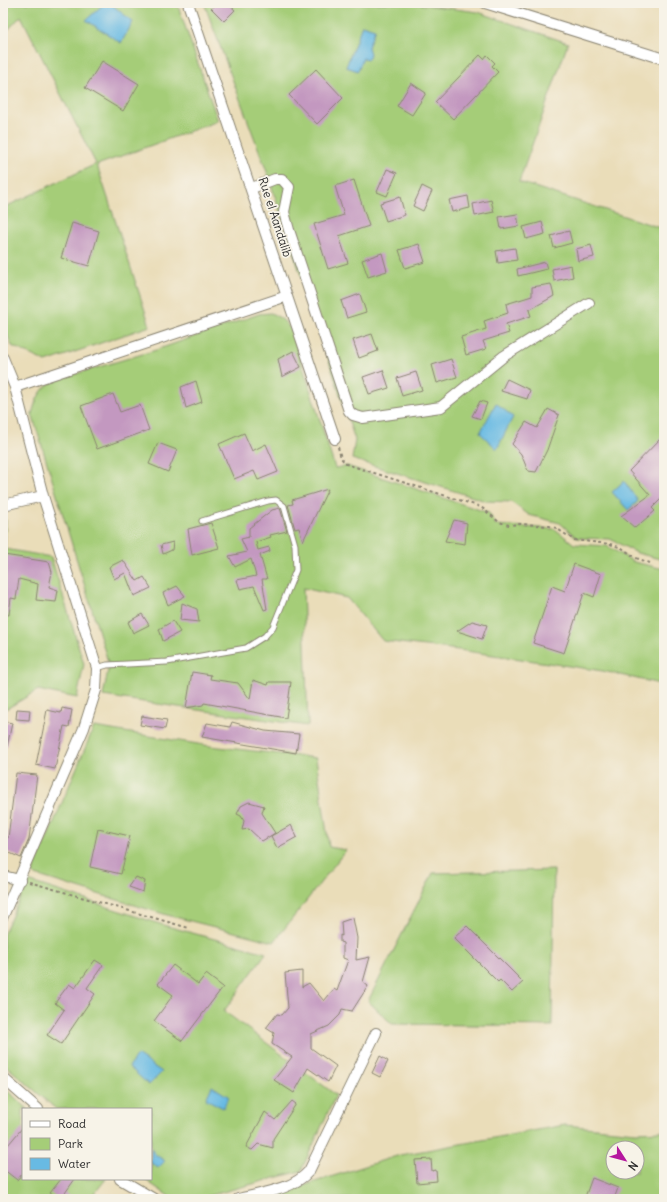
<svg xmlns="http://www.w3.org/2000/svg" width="667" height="1202" font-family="Delius,sans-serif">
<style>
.green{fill:#a5cd78;stroke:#687c52;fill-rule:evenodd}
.water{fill:#68bae3;stroke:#4a7287}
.building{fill:#c398c0}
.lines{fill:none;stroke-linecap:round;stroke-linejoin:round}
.service-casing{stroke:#8a8472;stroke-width:7}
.minor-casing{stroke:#8a8472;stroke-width:12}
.path{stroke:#8a8472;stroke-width:2;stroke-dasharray:3 3;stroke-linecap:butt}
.service{stroke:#fff;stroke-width:5}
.minor{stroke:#fff;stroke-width:10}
.labels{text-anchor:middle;stroke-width:3.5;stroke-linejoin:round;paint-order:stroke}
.street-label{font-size:12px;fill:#2b2b2b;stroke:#f7f3e8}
</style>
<rect width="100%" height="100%" fill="#f7f3e8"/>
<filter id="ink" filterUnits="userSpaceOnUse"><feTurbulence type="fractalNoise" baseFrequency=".025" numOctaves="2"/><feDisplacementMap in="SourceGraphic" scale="8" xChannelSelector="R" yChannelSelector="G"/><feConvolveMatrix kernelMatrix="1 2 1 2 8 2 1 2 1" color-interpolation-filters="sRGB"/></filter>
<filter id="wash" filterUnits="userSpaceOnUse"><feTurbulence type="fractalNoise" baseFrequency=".012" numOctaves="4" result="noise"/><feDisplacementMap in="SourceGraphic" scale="16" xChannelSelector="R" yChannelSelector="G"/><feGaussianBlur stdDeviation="0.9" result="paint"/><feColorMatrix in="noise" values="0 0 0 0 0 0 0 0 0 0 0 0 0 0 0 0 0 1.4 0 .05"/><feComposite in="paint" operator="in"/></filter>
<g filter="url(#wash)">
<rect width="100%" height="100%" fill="#eaddb9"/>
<path class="green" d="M 3,3 L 177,3 L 218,121 L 97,165 L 150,326 L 46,362 L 12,346 L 3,324 L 3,208 L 96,164 L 21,16 L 3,35 Z
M 204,3 L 410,3 L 478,12 L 568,43 L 519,182 L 664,229 L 664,560 L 637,553 L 610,539 L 577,538 L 560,523 L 529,515 L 511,502 L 486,501 L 352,459 L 355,440 L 350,425 L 267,172 Z
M 271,313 L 282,319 L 291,329 L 335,468 L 347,466 L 489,513 L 496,525 L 555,529 L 574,544 L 607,546 L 634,562 L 664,569 L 664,685 L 603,671 L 459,650 L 383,641 L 347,598 L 303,588 L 308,726 L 103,696 L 109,665 L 32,414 C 36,398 41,388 55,380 L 156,350 L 259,314 Z
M 3,519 L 6,520 L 5,549 L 51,557 L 84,664 L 77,698 L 38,690 L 3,711 Z
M 94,727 L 210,746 L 316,758 L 329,847 L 346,850 L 274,942 L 167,915 L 32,874 Z
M 554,870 L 552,1026 L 392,1024 L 368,1001 L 433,873 Z
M 28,881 L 163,925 L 266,953 L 224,1011 L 336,1095 L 301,1171 L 197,1199 L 173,1199 L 144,1179 L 151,1179 L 151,1109 L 56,1109 L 3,1063 L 3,935 Z
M 3,1087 L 28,1109 L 23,1109 L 23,1179 L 106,1179 L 90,1199 L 3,1199 Z
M 565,1125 L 635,1132 L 664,1131 L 664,1199 L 261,1199 L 400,1155 ZM 613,1148 L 637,1148 L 637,1172 L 613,1172 Z"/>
<path class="water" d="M 105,3 L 110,3 L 133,22 L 121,43 L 86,20 Z
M 362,25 L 375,29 L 368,47 L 370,54 L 368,59 L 363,58 L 358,71 L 346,67 Z
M 496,403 L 513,417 L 497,449 L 480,433 Z
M 624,481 L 638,501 L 628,510 L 612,492 Z
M 137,1055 L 162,1072 L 149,1085 L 129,1067 Z
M 212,1086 L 229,1097 L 223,1108 L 206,1099 Z
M 151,1149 L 156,1155 L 165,1161 L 158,1168 L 151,1163 Z"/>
<g id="blocks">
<path class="building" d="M 216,3 L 227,3 L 235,10 L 224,21 L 211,8 Z
M 480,55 L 484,59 L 487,55 L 495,63 L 492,66 L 498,72 L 453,119 L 435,102 Z
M 102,61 L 139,84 L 123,111 L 85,88 Z
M 316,69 L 343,98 L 317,124 L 289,95 Z
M 411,83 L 426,93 L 412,115 L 397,106 Z
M 387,169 L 397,173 L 387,196 L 377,192 Z
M 354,180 L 369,226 L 339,236 L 348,263 L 328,269 L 314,224 L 344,215 L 335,186 Z
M 422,186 L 432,191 L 423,211 L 413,206 Z
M 468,196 L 470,208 L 452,212 L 449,200 Z
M 400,197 L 405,215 L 386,221 L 380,203 Z
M 491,200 L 494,212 L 475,216 L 473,204 Z
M 517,214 L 519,226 L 501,229 L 499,217 Z
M 542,222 L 545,234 L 526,239 L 523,227 Z
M 72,223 L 99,231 L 89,266 L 61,258 Z
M 569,231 L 572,243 L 554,248 L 551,236 Z
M 419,244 L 425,262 L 405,268 L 399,250 Z
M 591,245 L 594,257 L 578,261 L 576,249 Z
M 515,248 L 517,260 L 498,263 L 496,251 Z
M 382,253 L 387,271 L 368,277 L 362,260 Z
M 545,262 L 547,269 L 518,276 L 517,269 Z
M 571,265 L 573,277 L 554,281 L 552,269 Z
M 551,284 L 554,296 L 529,310 L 531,316 L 506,324 L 509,333 L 483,341 L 486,349 L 466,355 L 461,337 L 486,329 L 484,321 L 508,313 L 506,304 L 532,296 L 532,287 Z
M 360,294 L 366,312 L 347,318 L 341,301 Z
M 372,334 L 378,351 L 359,358 L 353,340 Z
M 293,351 L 301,367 L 282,377 L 278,359 Z
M 451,359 L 457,377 L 437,383 L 432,365 Z
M 383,370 L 389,388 L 369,394 L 363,377 Z
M 416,372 L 422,390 L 402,396 L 397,378 Z
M 507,379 L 530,390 L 527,399 L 501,391 Z
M 196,381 L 202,402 L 186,408 L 181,387 Z
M 113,394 L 120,412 L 140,405 L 149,430 L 97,449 L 81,406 Z
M 480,401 L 487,403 L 481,419 L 472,416 Z
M 548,409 L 559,415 L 547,450 L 536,472 L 528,471 L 521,454 L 512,444 L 526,422 L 537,428 Z
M 244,433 L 252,451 L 266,444 L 278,472 L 258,480 L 254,471 L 234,479 L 219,444 Z
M 664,435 L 664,496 L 652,508 L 655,511 L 635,528 L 621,516 L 650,495 L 629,471 Z
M 158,443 L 177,450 L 168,472 L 149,464 Z
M 328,489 L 303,541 L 299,528 L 295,529 L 288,505 L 293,504 L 292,500 Z
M 280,508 L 287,531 L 270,535 L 271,537 L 256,542 L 258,550 L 269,547 L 270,551 L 260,555 L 267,579 L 262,579 L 267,609 L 264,610 L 254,586 L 240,589 L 237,580 L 256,576 L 251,559 L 235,567 L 229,556 L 247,552 L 241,539 L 249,537 L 249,528 L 272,510 Z
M 454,520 L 467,523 L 465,544 L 445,541 Z
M 211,523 L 219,548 L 192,555 L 188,529 Z
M 173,542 L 172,550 L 163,554 L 161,545 Z
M 4,555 L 49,562 L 52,572 L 49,587 L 58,590 L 56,602 L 36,600 L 38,584 L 19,579 L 16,599 L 11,598 L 9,615 L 3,614 Z
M 123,560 L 137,581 L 144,577 L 151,588 L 134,596 L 125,573 L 114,579 L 109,567 Z
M 574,564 L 601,574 L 594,597 L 584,593 L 564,653 L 533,643 L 552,586 L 565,591 Z
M 177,586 L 185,596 L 168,605 L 163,593 Z
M 182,603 L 197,609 L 199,622 L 180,620 Z
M 142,614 L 149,625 L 133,633 L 128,622 Z
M 173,621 L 180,632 L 163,641 L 159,629 Z
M 472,621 L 487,625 L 482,639 L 457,631 Z
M 192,672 L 211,675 L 210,679 L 238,683 L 250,699 L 253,680 L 268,685 L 269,682 L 291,682 L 286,718 L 204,703 L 203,705 L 186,708 Z
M 62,708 L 72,710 L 69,727 L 64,726 L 55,769 L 36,765 L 47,710 L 61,713 Z
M 17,709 L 30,710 L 29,720 L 16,719 Z
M 142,716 L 167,720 L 165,729 L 140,725 Z
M 3,721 L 12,723 L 7,747 L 3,747 Z
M 232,722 L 265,731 L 299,734 L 296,753 L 202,737 L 207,723 L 230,727 Z
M 16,773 L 37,775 L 29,839 L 21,858 L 3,850 L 3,837 L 8,838 Z
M 249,802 L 264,806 L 262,813 L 275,833 L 262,841 L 249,829 L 242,830 L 244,821 L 241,816 L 237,814 L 241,806 Z
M 291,825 L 297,837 L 277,848 L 271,836 Z
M 98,829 L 130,836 L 121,874 L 90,867 Z
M 136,877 L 145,881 L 143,892 L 129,887 Z
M 353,918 L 357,938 L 356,960 L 370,957 L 363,982 L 368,986 L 352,1011 L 342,1009 L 340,1015 L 329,1026 L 311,1034 L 311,1048 L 336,1066 L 328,1082 L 308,1068 L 294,1093 L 274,1080 L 292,1057 L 272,1044 L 274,1033 L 266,1028 L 277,1014 L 282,1015 L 288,1008 L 285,973 L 302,971 L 302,987 L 309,983 L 324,1001 L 334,989 L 337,991 L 348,960 L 343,958 L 343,943 L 340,942 L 340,935 L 342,936 L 341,922 Z
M 467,926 L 523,982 L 512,992 L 500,980 L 498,982 L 454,938 Z
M 95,960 L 103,965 L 87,988 L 95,994 L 61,1044 L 47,1035 L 64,1010 L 55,1003 L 69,984 L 75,988 Z
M 173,965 L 198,984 L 206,974 L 223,987 L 182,1041 L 154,1021 L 173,995 L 158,984 Z
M 380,1056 L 388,1061 L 380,1077 L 372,1073 Z
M 292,1101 L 296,1104 L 273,1139 L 273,1148 L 258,1144 L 252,1150 L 246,1147 L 265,1112 L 275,1120 Z
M 23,1127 L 23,1173 L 17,1180 L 3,1169 L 3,1151 Z
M 431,1159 L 432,1171 L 436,1170 L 437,1181 L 417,1183 L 415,1160 Z
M 592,1178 L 618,1188 L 614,1199 L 592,1199 L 585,1197 Z
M 61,1179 L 75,1179 L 65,1193 L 73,1199 L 59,1199 L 50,1193 Z"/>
</g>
</g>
<g filter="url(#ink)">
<use href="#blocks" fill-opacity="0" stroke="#8a8472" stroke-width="1"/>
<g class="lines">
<defs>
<path id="service" d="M 97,668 L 107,665 L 167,662 L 246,648 L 265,636 L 273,627 L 296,570 L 295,545 L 284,506 L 276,500 L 268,501 L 202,521"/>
<path id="minor" d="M 188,3 L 335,439
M 485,3 L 664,59
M 252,188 L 275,179 L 282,179 L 289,187 L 284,212 L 289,230 L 349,411 L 353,415 L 363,418 L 441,407 L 504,356 L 589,303
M 3,358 L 15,387 L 43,496 L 97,668 L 96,690 L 84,728 L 3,916
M 15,387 L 287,296
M 3,505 L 43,496
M 3,876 L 20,880
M 3,1078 L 38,1109
M 120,1179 L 154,1199
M 238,1199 C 262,1193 293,1190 309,1171 L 376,1033"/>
</defs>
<use href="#service" class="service-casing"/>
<use href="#minor" class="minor-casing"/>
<path class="path" d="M 338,447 L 341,458 L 346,464 L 481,507 L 499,522 L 509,525 L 522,524 L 549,526 L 556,528 L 574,540 L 610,544 L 622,548 L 636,558 L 650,563
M 29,882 L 189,928"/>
<use href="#service" class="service"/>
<use href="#minor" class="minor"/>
</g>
</g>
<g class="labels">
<g class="street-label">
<text transform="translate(275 217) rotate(72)" y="4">Rue el Aandalib</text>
</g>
</g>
<rect width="667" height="1202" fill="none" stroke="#f7f3e8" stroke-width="16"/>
<rect x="22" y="1108" width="130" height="72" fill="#f7f3e8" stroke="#a5a39c"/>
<rect x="30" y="1121" width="20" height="6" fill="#ffffff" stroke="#a5a39c"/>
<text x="58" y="1128" font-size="12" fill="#2b2b2b">Road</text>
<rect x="30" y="1138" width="20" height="12" fill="#a5cd78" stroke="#a5a39c"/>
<text x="58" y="1148" font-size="12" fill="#2b2b2b">Park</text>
<rect x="30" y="1158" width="20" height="12" fill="#68bae3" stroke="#a5a39c"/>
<text x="58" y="1168" font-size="12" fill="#2b2b2b">Water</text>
<g transform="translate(625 1160) rotate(126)"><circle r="19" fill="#f7f3e8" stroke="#a5a39c"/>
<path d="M0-3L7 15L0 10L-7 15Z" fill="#b5179e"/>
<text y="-6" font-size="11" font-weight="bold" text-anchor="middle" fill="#2b2b2b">N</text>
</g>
</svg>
